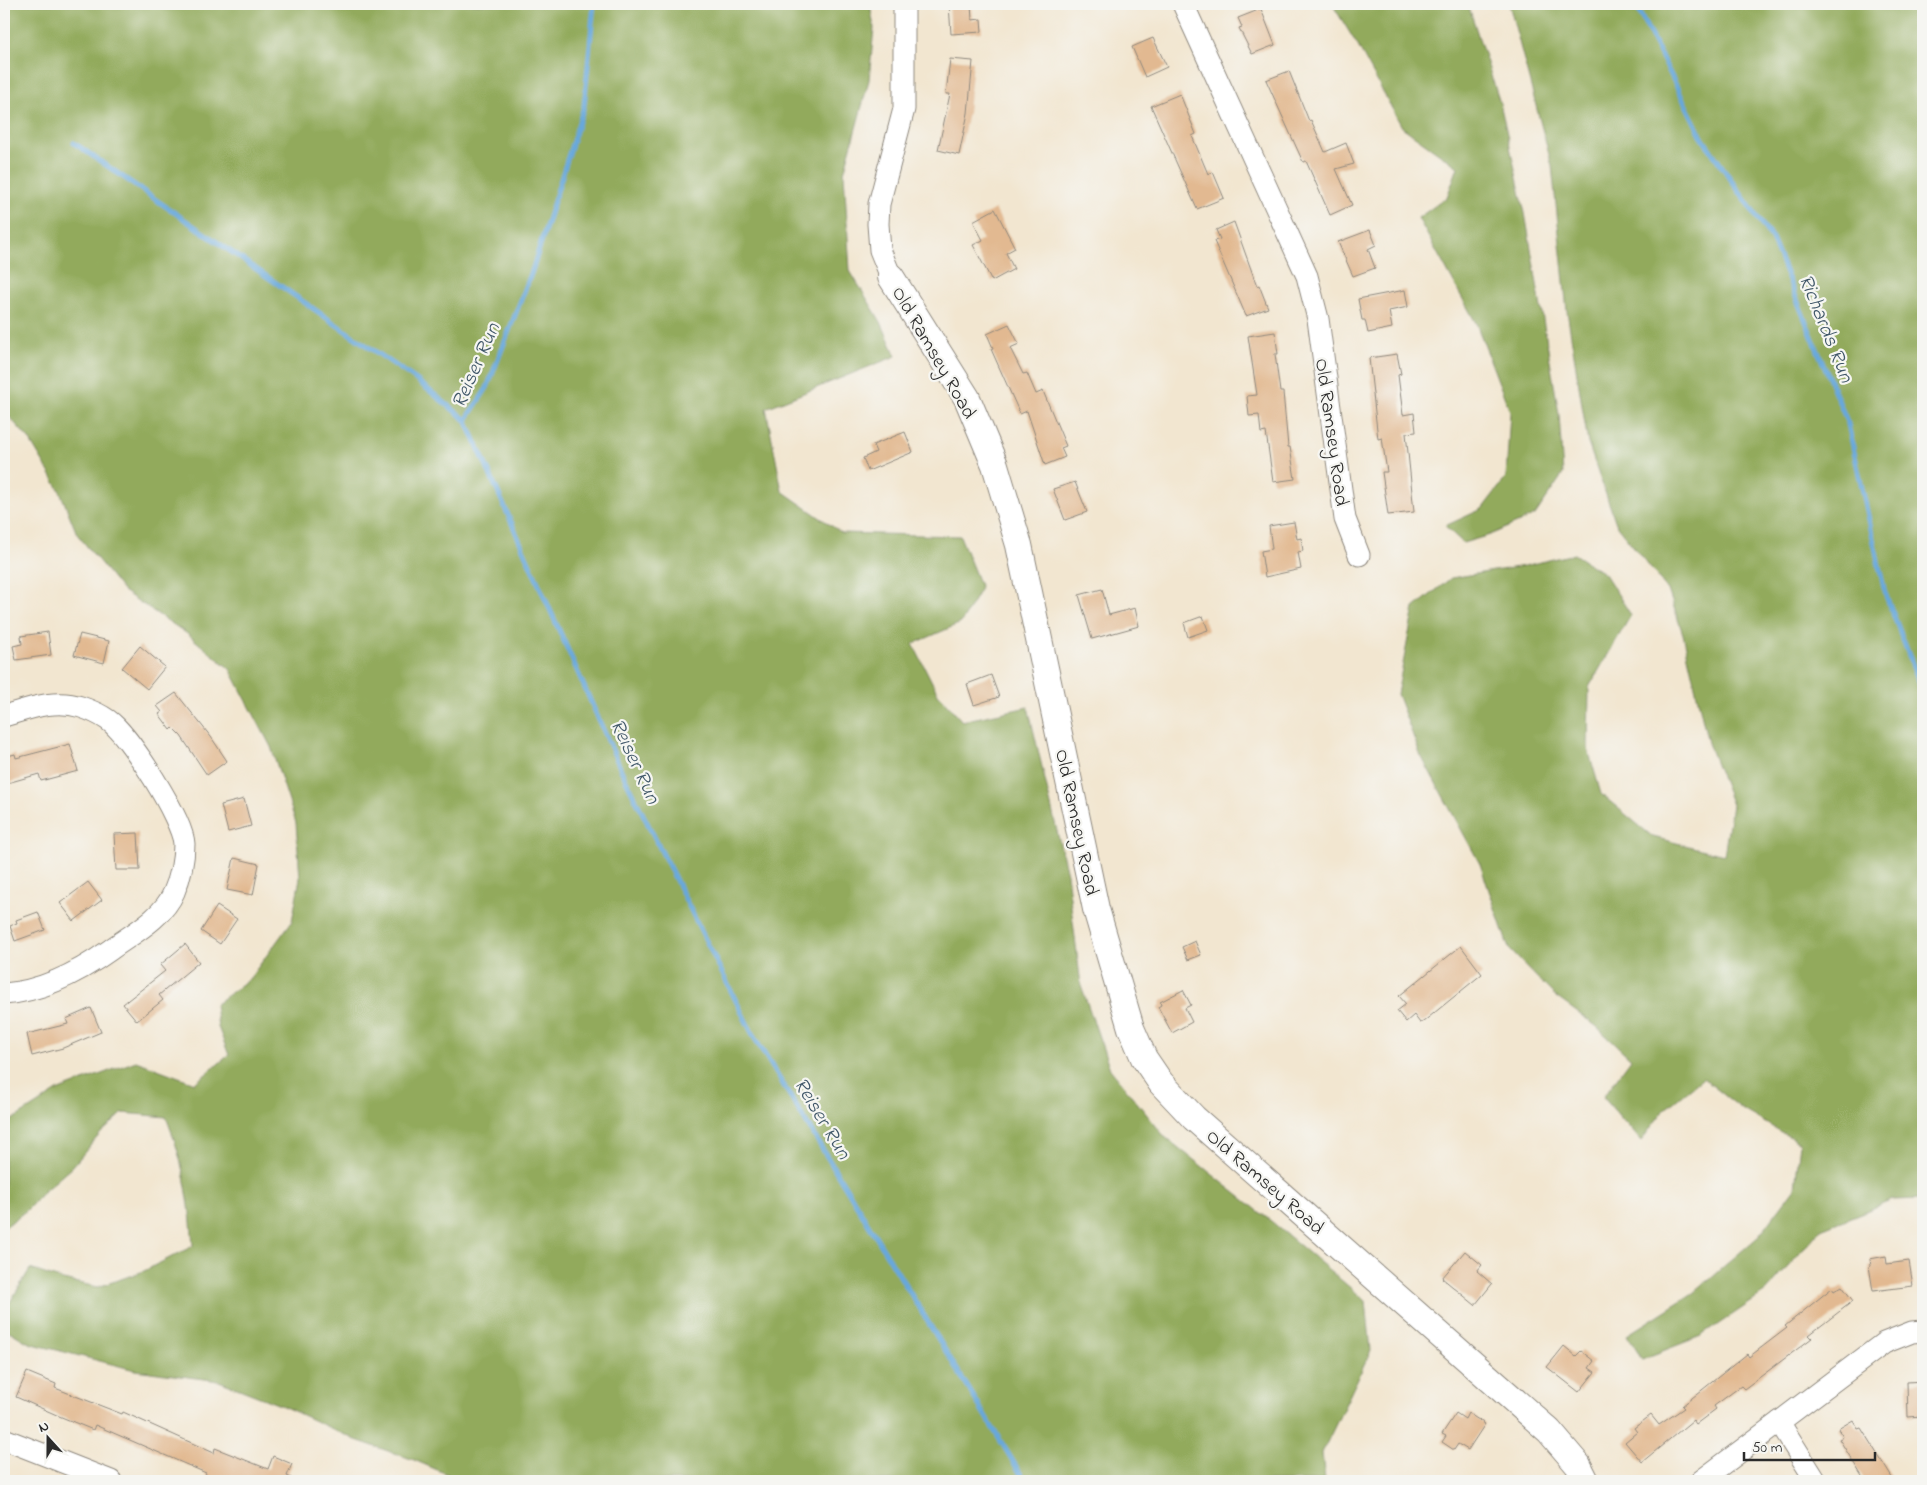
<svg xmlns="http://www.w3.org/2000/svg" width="1927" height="1485" font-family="'Indie Flower',sans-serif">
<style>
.forest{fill:#92aa5c;stroke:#5e6a44}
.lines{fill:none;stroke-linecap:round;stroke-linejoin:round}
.stream{stroke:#68a8db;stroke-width:5}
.building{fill:#e2b991}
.minor-casing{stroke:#8e887e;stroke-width:23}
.tertiary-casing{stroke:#8e887e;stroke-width:28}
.minor{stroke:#fff;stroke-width:21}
.tertiary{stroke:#fff;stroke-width:26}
.labels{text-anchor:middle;stroke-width:4.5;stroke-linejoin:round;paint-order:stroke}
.street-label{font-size:20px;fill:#2b2b2b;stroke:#f6f6f2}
.water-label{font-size:21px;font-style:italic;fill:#405769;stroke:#f6f6f2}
</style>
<rect width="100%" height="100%" fill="#f6f6f2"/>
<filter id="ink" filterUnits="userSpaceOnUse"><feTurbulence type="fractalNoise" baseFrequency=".02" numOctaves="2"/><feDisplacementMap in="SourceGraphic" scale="10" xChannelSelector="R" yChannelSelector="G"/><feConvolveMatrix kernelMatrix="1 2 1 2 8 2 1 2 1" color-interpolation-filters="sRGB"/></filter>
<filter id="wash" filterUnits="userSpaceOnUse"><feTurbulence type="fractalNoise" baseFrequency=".0096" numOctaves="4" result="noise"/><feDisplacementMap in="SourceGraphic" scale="20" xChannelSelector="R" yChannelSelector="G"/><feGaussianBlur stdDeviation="1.12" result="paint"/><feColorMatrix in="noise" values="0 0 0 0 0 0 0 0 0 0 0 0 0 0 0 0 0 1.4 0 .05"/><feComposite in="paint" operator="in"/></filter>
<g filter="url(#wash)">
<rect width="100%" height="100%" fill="#f2e6d0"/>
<path class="forest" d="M 4,4 L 870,4 L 874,28 L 869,80 L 844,173 L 850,271 L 881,322 L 896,356 L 766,408 L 782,491 L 842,533 L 960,536 L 981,588 L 961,623 L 913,644 L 938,694 L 962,721 L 1028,707 L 1067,874 L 1081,985 L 1110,1069 L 1165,1137 L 1271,1221 L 1366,1301 L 1371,1351 L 1322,1453 L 1325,1481 L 463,1481 L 414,1460 L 356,1440 L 285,1407 L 219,1381 L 135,1370 L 29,1343 L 4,1328 L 4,1312 L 30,1269 L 63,1280 L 98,1287 L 144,1271 L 193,1246 C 190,1201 183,1159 166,1117 L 123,1113 L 101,1133 L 72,1167 L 43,1192 L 28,1209 L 4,1228 L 4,1125 L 59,1090 L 136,1061 L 195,1083 L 229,1055 L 218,1027 L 215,1005 L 250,978 L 292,921 L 300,878 L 296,823 L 271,747 L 230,669 L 186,633 L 123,591 L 77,534 L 59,489 L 29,439 L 4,411 Z
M 1332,4 L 1468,4 L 1500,103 L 1525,213 L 1559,414 L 1563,474 L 1535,515 L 1490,535 L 1463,543 L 1445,526 L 1482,509 L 1506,478 L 1510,412 L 1476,323 L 1418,218 L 1447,197 L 1458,167 L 1402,127 L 1358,46 Z
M 1509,4 L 1923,4 L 1923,1199 L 1893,1200 L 1821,1229 L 1766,1292 L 1701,1336 L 1642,1359 L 1627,1335 L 1693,1293 L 1759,1236 L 1795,1188 L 1800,1143 L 1743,1110 L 1703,1078 L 1663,1111 L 1641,1141 L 1603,1097 L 1631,1059 L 1596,1026 L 1556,997 L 1509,949 L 1480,864 L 1420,754 L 1397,694 L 1414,608 L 1451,578 L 1524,566 L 1574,554 L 1605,574 L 1631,615 L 1589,687 L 1588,749 L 1601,794 L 1653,837 L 1724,855 L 1732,805 L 1708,743 L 1683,634 L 1668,590 L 1617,526 L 1588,443 L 1567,311 L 1552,166 Z"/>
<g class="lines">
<path class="stream" d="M 1635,4 L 1703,139 L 1772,239 L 1848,424 L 1885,593 L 1923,692
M 74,143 L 415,379 L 466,420 L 622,772 L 754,1037 L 1025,1481
M 466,420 L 487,388 L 532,271 L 584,106 L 594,4"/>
</g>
<g id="blocks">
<path class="building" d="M 949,4 L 971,4 L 972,20 L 981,19 L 982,32 L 951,34 Z
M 1261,9 L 1275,45 L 1252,54 L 1239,28 L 1242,27 L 1238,18 Z
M 1153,38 L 1167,67 L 1145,77 L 1132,47 Z
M 950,59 L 973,61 L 968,113 L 959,155 L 938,150 L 950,94 L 946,94 Z
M 1289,71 L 1309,121 L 1311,120 L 1325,152 L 1346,143 L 1354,164 L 1336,169 L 1352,205 L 1330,215 L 1306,161 L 1303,162 L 1266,80 Z
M 1180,94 L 1196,134 L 1192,136 L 1208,174 L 1213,172 L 1224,198 L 1197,209 L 1151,106 Z
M 995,209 L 1015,248 L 1006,253 L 1014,269 L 992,281 L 973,245 L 983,240 L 973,221 Z
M 1234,222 L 1257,286 L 1259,285 L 1268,308 L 1246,316 L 1214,241 L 1220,239 L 1216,230 Z
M 1370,230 L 1376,245 L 1368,249 L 1375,268 L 1353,276 L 1338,242 Z
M 1405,290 L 1408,307 L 1389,311 L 1392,328 L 1368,333 L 1365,320 L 1362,320 L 1358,299 Z
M 1009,324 L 1019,344 L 1010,348 L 1023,374 L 1027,373 L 1036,394 L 1043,391 L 1066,446 L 1061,448 L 1065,457 L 1045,465 L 1027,411 L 1020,414 L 991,349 L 993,348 L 987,334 Z
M 1275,332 L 1278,354 L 1275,354 L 1280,392 L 1283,392 L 1288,447 L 1290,447 L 1295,479 L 1273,482 L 1266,432 L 1261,433 L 1259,415 L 1249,416 L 1247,396 L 1257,395 L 1248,336 Z
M 1397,354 L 1401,374 L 1398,375 L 1403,415 L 1414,413 L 1416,432 L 1406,433 L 1414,512 L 1388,515 L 1382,472 L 1387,472 L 1382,438 L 1378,439 L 1369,358 Z
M 905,432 L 913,452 L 868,471 L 863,458 L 876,452 L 873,445 Z
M 1075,482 L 1087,512 L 1065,520 L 1053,489 Z
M 1294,522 L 1297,539 L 1301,538 L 1303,551 L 1298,552 L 1301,569 L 1265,577 L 1261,551 L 1272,549 L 1269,526 Z
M 1102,589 L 1109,615 L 1135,608 L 1139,626 L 1092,639 L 1079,595 Z
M 1203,616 L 1208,630 L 1188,637 L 1184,623 Z
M 48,632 L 51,655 L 16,660 L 13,646 L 22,644 L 21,636 Z
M 80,634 L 109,641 L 104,663 L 74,655 Z
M 140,646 L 165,667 L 147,689 L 122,668 Z
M 991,675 L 999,697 L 974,705 L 967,684 Z
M 176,693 L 211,737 L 227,761 L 207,775 L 181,736 L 173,728 L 171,730 L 159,714 L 162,712 L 157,706 Z
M 70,744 L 78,771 L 41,781 L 39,774 L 4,784 L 4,757 L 15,754 L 16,758 Z
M 244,799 L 251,826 L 228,832 L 221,805 Z
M 138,833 L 140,870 L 116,870 L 114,834 Z
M 234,858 L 259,864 L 253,895 L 227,890 Z
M 88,882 L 102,900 L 74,921 L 60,903 Z
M 217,906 L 237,919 L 220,944 L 201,931 Z
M 38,912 L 45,930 L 15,941 L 10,926 L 17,923 L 16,920 Z
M 1195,941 L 1201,955 L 1188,960 L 1182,947 Z
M 185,944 L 199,962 L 159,995 L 163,1000 L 137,1021 L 123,1004 L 165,971 L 160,965 Z
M 1461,946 L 1482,974 L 1423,1022 L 1420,1023 L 1414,1015 L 1406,1022 L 1397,1011 L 1406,1004 L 1399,996 Z
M 1183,990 L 1191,1005 L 1185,1008 L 1192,1022 L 1172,1033 L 1158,1007 L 1161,1005 L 1160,1002 Z
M 91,1008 L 101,1032 L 63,1048 L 32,1056 L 27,1034 L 68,1024 L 66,1019 Z
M 1465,1251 L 1482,1265 L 1477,1271 L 1492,1284 L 1475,1305 L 1442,1278 Z
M 1886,1256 L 1887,1264 L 1909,1261 L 1913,1286 L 1873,1291 L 1869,1266 L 1871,1266 L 1870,1259 Z
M 1842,1286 L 1853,1301 L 1809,1335 L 1812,1338 L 1744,1389 L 1741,1386 L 1714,1406 L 1716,1409 L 1696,1424 L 1693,1420 L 1642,1462 L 1625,1442 L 1637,1432 L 1634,1428 L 1651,1415 L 1659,1425 L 1684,1408 L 1682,1406 L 1747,1354 L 1749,1357 L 1787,1328 L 1785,1326 L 1832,1288 L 1834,1291 Z
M 1564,1346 L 1576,1356 L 1581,1351 L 1594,1361 L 1589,1368 L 1595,1372 L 1579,1392 L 1547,1367 Z
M 27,1372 L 56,1384 L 55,1388 L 122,1414 L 123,1412 L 214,1453 L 215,1448 L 268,1469 L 273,1456 L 292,1464 L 287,1476 L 297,1481 L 220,1481 L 205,1475 L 206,1473 L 95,1425 L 93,1430 L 59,1416 L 16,1397 Z
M 1923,1381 L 1923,1416 L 1908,1417 L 1907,1382 Z
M 1456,1413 L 1465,1419 L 1468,1413 L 1485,1424 L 1468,1450 L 1458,1444 L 1454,1450 L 1442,1442 L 1446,1436 L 1442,1434 Z
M 1853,1420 L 1858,1429 L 1861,1428 L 1894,1481 L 1865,1481 L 1839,1439 L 1843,1437 L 1838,1429 Z"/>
</g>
</g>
<g filter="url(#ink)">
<use href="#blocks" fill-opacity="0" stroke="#8e887e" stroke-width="1"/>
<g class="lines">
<defs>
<path id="minor" d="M 1183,4 L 1307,276 L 1318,319 L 1345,519 L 1359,555
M 891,277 L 880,250 L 878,224 L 879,204 L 904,109 L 904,4
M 4,716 C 28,709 55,698 81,707 C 90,710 101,715 108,720 C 129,734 183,820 184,844 C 184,860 180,878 174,892 C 163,918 132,934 110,950 C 78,973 43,991 4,994
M 1779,1422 L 1816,1481
M 4,1439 L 111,1481
M 1701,1481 L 1884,1343 L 1912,1332 L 1923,1331"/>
<path id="tertiary" d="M 891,277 L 967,398 L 995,465 L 1019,545 L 1096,909 L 1131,1028 L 1144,1058 L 1161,1083 L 1194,1118 L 1549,1431 L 1578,1465 L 1586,1481"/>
</defs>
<use href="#minor" class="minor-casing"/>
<use href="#tertiary" class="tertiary-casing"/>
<use href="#minor" class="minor"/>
<use href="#tertiary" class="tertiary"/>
</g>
</g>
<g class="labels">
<g class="street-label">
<text transform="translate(935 352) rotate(60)" y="7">Old Ramsey Road</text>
<text transform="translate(1333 432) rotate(82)" y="7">Old Ramsey Road</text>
<text transform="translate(1078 822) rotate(78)" y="7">Old Ramsey Road</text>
<text transform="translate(1266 1181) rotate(41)" y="7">Old Ramsey Road</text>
</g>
<g class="water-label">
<text transform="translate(1827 328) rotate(68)" y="7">Richards Run</text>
<text transform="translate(475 365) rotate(-66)" y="7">Reiser Run</text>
<text transform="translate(636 761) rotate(65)" y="7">Reiser Run</text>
<text transform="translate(823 1118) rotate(59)" y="7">Reiser Run</text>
</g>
</g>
<rect width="1927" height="1485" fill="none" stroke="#f6f6f2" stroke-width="20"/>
<g transform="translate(48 1438) rotate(339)" stroke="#f6f6f2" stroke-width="4" paint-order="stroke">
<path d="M0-4L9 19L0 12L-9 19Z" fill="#2b2b2b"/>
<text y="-8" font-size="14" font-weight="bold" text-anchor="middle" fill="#2b2b2b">N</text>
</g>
<path d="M1744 1452v8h131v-8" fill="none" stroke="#2b2b2b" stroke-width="2.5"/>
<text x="1752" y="1452" font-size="15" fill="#2b2b2b" stroke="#f6f6f2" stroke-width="4" paint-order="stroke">50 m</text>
</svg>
